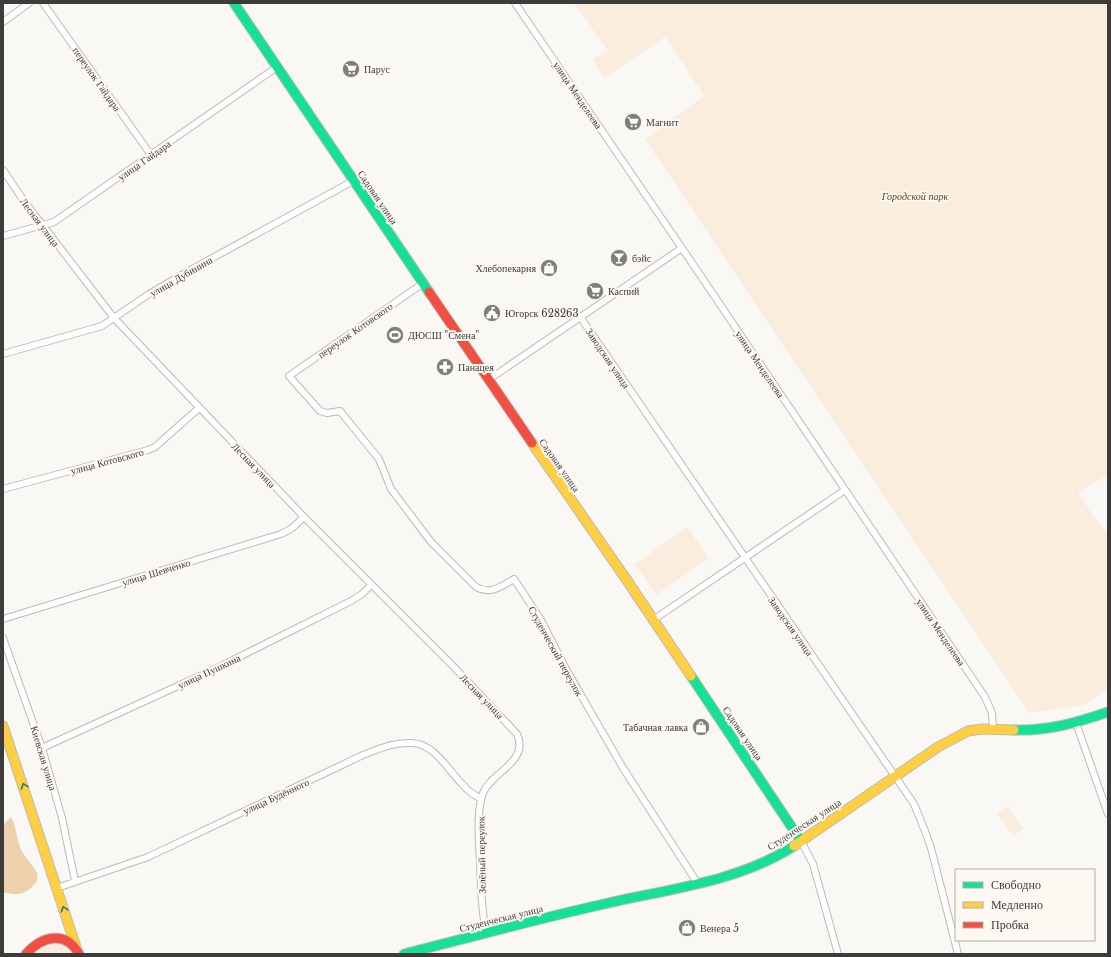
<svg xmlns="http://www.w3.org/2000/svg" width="1111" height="957" font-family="'Libre Baskerville',serif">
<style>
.green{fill:#faeddd}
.forest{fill:#eed1ac}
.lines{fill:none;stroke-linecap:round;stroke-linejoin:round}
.street-casing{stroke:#bcbab7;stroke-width:8}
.fast-casing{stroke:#bcbab7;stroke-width:11}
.slow-casing{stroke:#bcbab7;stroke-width:11}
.jam-casing{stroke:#bcbab7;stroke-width:11}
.street{stroke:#fefefe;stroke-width:6}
.fast{stroke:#16e098;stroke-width:9}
.slow{stroke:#ffcf43;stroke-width:9}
.jam{stroke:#f24e42;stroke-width:9}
.oneway{stroke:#2e7e60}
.labels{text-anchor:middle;stroke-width:4;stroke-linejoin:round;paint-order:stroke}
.poi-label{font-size:10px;fill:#3e3c3a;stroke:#fdf8f2;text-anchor:start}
.street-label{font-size:10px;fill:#3e3c3a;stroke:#fdf8f2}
.park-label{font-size:10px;font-style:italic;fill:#5d3b05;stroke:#fdf8f2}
</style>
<rect width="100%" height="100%" fill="#faf8f5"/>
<path class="green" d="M 574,3 L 1108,3 L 1108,474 L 1078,493 L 1108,536 L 1108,689 L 1084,705 L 1029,713 L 645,139 L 704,96 L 665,37 L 604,78 L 592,60 L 607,50 Z
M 687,527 L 709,558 L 656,595 L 635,564 Z
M 1008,806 L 1024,829 L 1013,836 L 997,813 Z
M 61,944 L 66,946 L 72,954 L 33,954 C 42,947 50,945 61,944 Z"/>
<path class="forest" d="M 11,817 C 15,822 17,839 20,847 C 24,858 34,865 37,873 C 39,878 37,881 34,885 C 25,895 16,896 3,892 L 3,825 Z"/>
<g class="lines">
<defs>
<path id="street" d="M 43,3 L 151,155
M 515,3 L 690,260 L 985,697 L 992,713 L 993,729
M 3,22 L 29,3
M 3,170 L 24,201 L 114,318 L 304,517 L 453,666 L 517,734 C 530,762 491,772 483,793 C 476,812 479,842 480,862 C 481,886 481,909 486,932
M 3,236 L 54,222 L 277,67
M 422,284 L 289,376 L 320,411 L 327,413 L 340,411 L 379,459 L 391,489 L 413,518 L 431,542 L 476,587 C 491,595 500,587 514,579 L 541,620 L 566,669 L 623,768 L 698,884
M 581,318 L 914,804 L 925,831 L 931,848 L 958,954
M 3,354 L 102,326 L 149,294 L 185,273 L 353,181
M 488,380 L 682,248
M 3,489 L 148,450 L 155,447 L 199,408
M 3,619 L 281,534 L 291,529 L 304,517
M 653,620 L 845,490
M 3,638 L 42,748 L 62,818 L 75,881
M 1076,723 L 1108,814
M 42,748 L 213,670 L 351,601 L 362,594 L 371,585
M 801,841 L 813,864 L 838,954
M 57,888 L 148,857 L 363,755 C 379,749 394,742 411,743 C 434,743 448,770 462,784 C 467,790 474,795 481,799"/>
<path id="fast" d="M 234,3 L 429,292
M 691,676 L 801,841
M 1014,730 C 1048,731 1076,723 1108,712
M 404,954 C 471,937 537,919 604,904 C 668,889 738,882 794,846"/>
<path id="slow" d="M 532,443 L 626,579 L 691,676
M 3,726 L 76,947
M 794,846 L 938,747 L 968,731 L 982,729 L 1014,730"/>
<path id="jam" d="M 429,292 L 532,443
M 26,954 C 42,936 66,930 79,954"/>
</defs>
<use href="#street" class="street-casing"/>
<use href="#fast" class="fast-casing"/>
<use href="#slow" class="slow-casing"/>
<use href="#jam" class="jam-casing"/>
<use href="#street" class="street"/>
<use href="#fast" class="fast"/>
<use href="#slow" class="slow"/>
<use href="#jam" class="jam"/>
</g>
<defs><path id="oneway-chevron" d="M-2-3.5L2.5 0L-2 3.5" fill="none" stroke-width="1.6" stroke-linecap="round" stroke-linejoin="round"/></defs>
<g class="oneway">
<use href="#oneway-chevron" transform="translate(24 786) rotate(-109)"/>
<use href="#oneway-chevron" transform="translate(64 909) rotate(-108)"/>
</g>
<defs>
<symbol id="supermarket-disc" viewBox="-11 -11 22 22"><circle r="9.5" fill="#807e7b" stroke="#fdf8f2"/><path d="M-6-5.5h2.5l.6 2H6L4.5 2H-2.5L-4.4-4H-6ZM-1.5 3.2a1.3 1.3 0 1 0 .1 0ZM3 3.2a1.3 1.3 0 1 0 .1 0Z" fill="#fff"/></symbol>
<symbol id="bar-disc" viewBox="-11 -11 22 22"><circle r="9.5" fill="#807e7b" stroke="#fdf8f2"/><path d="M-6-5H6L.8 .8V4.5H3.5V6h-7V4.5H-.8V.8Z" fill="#fff"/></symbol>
<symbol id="shop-disc" viewBox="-11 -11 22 22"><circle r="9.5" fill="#807e7b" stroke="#fdf8f2"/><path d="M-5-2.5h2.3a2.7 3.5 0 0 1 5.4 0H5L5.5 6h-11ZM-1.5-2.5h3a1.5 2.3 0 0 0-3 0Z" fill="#fff"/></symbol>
<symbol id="civic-disc" viewBox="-11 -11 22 22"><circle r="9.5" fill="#807e7b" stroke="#fdf8f2"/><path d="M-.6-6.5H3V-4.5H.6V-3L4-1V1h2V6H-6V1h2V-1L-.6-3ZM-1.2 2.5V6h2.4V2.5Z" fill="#fff"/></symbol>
<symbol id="stadium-disc" viewBox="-11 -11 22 22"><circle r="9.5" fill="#807e7b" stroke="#fdf8f2"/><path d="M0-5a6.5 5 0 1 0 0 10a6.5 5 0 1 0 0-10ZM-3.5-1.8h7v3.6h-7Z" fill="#fff"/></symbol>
<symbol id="pharmacy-disc" viewBox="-11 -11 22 22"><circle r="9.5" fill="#807e7b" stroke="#fdf8f2"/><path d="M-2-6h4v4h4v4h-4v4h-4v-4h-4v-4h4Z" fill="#fff"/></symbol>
</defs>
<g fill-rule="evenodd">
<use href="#supermarket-disc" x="341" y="59" width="20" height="20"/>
<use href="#supermarket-disc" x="623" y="112" width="20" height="20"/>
<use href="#bar-disc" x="609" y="248" width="20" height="20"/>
<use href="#shop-disc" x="539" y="258" width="20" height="20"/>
<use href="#supermarket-disc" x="585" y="281" width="20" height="20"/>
<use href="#civic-disc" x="482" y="303" width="20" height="20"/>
<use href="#stadium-disc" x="385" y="325" width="20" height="20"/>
<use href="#pharmacy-disc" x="435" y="357" width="20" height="20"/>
<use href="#shop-disc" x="691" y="717" width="20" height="20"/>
<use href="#shop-disc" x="677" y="918" width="20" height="20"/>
</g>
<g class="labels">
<g class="poi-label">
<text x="364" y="73">Парус</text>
<text x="646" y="126">Магнит</text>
<text x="632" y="262">бэйс</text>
<text x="536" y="272" text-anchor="end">Хлебопекарня</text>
<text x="608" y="295">Каспий</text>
<text x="505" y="317">Югорск 628263</text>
<text x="408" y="339">ДЮСШ "Смена"</text>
<text x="458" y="371">Панацея</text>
<text x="688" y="731" text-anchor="end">Табачная лавка</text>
<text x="700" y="932">Венера 5</text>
</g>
<g class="street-label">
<text transform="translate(97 79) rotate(55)" y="4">переулок Гайдара</text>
<text transform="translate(578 95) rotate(56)" y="4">улица Менделеева</text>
<text transform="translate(144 160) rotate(-35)" y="4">улица Гайдара</text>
<text transform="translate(378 197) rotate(56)" y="4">Садовая улица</text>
<text transform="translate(40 222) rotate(53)" y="4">Лесная улица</text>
<text transform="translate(181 276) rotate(-30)" y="4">улица Дубинина</text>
<text transform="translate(355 330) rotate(-35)" y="4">переулок Котовского</text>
<text transform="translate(608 358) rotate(56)" y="4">Заводская улица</text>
<text transform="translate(760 364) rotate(56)" y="4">улица Менделеева</text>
<text transform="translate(107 461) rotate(-15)" y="4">улица Котовского</text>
<text transform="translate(254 465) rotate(46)" y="4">Лесная улица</text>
<text transform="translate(560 465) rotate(55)" y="4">Садовая улица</text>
<text transform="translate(156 572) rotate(-17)" y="4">улица Шевченко</text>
<text transform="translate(791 626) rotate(55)" y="4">Заводская улица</text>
<text transform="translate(941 632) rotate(56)" y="4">улица Менделеева</text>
<text transform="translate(556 651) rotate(61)" y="4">Студенческий переулок</text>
<text transform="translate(209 671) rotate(-25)" y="4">улица Пушкина</text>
<text transform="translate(482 696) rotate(46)" y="4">Лесная улица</text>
<text transform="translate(743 733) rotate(56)" y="4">Садовая улица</text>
<text transform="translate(44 758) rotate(73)" y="4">Киевская улица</text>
<text transform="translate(276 796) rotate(-25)" y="4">улица Будённого</text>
<text transform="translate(804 824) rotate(-33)" y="4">Студенческая улица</text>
<text transform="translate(481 855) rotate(-91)" y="4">Зелёный переулок</text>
<text transform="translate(501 918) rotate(-14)" y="4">Студенческая улица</text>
</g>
<g class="park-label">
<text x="915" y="200">Городской парк</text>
</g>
</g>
<rect width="1111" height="957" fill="none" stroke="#3e3c3a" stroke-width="8"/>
<rect x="955" y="869" width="140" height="72" fill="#fdf8f2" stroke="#b1ada8"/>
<rect x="963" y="882" width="20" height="6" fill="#16e098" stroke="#b1ada8"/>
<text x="991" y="889" font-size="12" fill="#3e3c3a">Свободно</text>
<rect x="963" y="902" width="20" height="6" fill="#ffcf43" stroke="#b1ada8"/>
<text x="991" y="909" font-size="12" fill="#3e3c3a">Медленно</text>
<rect x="963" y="922" width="20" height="6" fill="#f24e42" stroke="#b1ada8"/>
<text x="991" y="929" font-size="12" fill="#3e3c3a">Пробка</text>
</svg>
